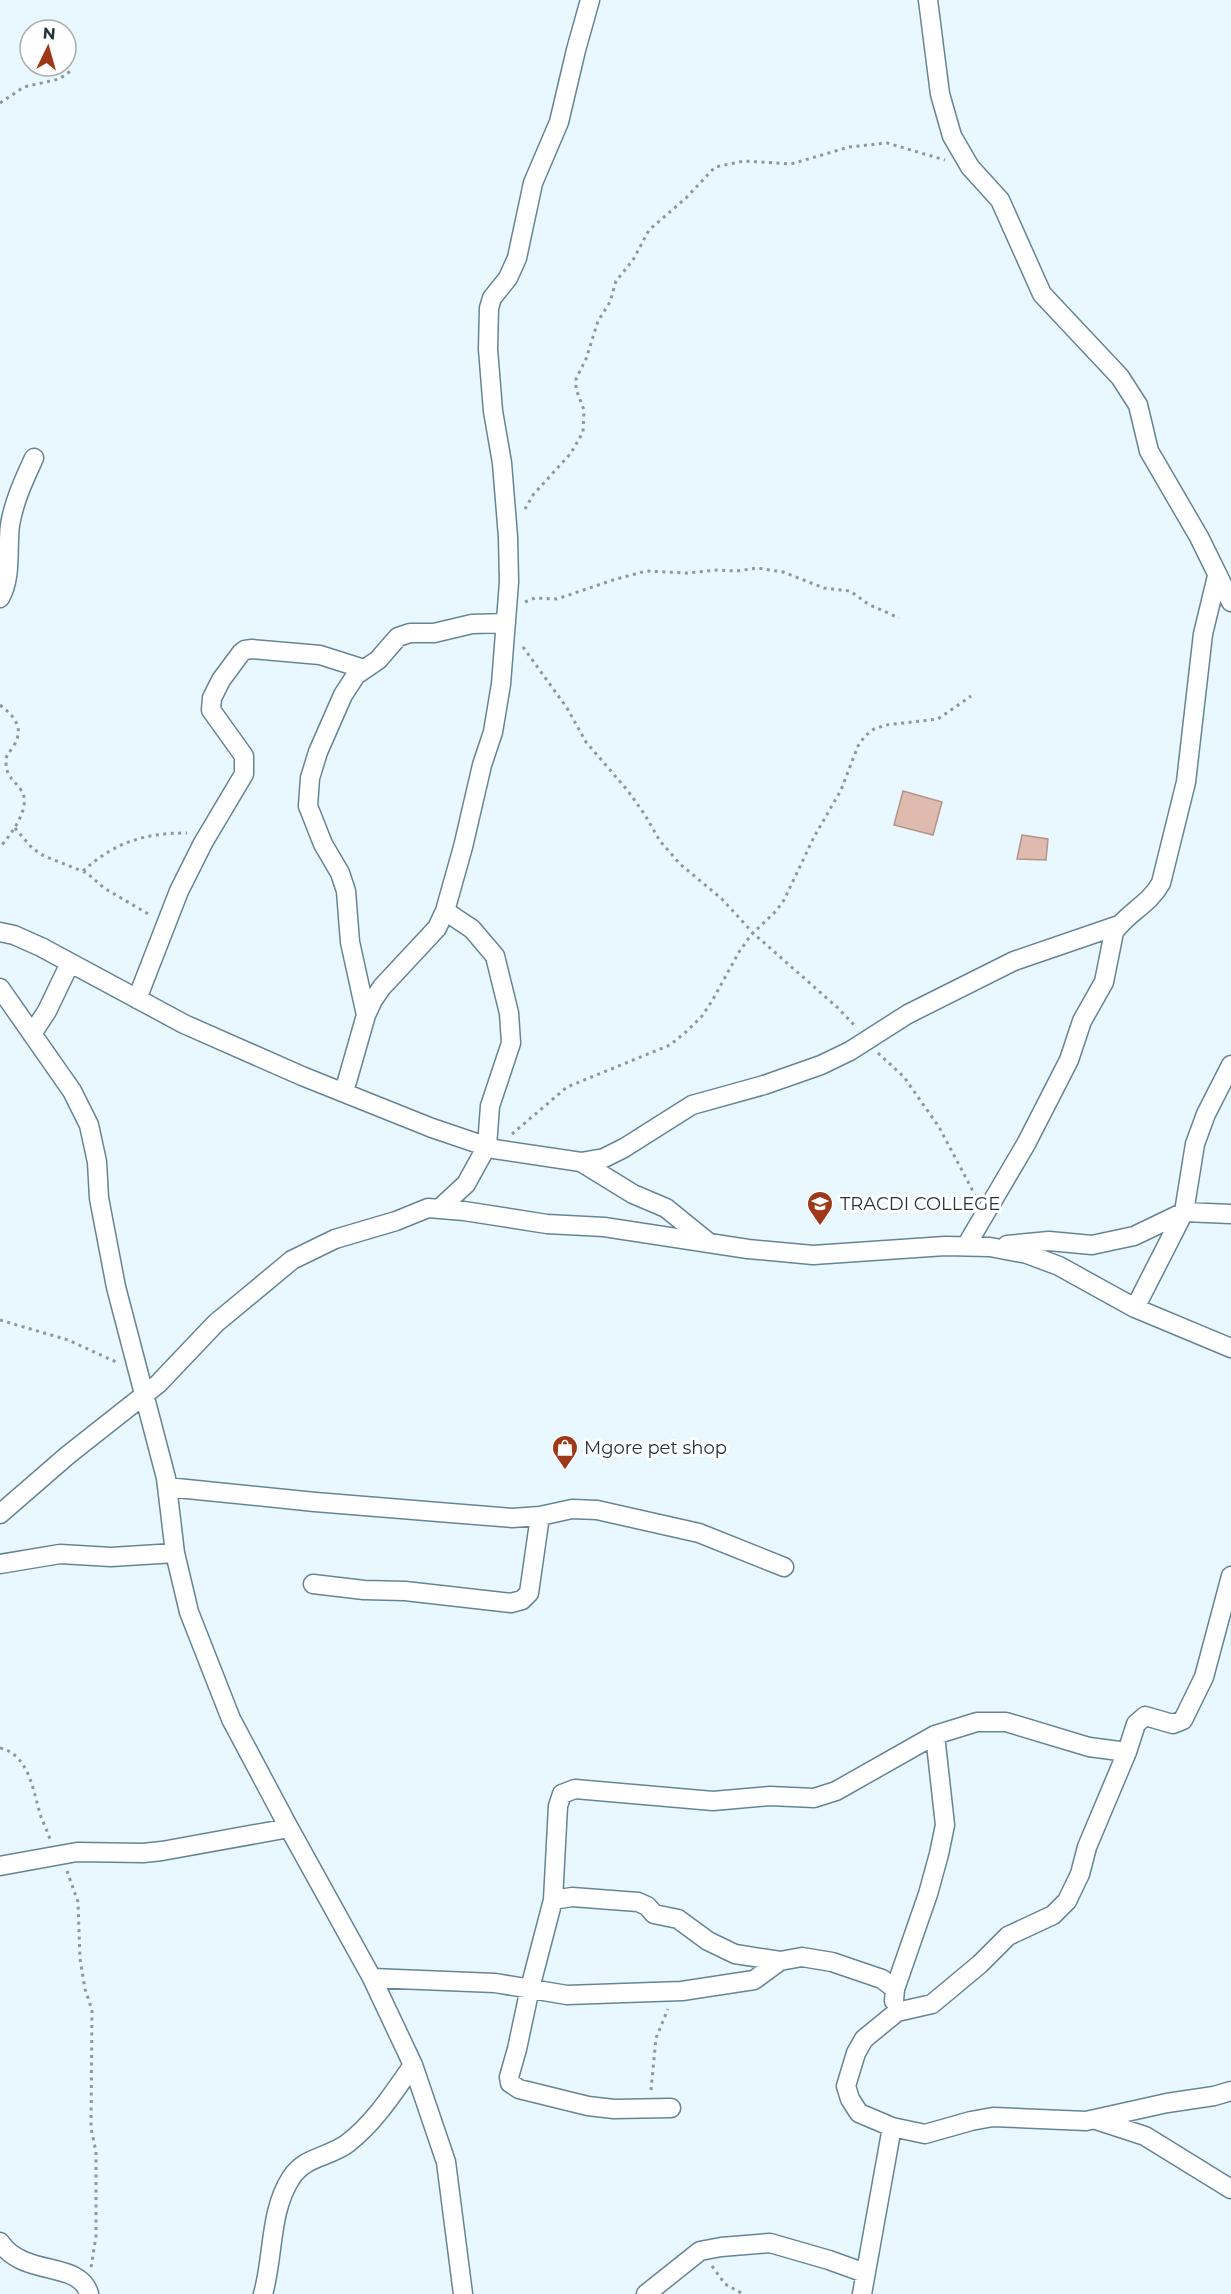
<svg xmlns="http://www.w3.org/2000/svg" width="1231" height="2294" font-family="Montserrat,sans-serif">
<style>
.building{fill:#debaaf;stroke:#b59389;stroke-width:1.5}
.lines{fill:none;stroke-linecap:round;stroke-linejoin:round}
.minor-casing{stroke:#658596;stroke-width:21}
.path{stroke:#8b99a0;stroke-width:3;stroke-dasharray:3 4.5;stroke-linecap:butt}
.minor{stroke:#fff;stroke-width:18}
.labels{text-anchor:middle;stroke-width:6;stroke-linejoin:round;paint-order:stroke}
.poi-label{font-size:18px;fill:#26343b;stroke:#fff;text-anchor:start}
</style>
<rect width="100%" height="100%" fill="#e9f7fe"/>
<path class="building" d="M 903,791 L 942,802 L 933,835 L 894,825 Z
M 1022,835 L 1048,839 L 1046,860 L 1017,859 Z"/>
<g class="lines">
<defs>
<path id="minor" d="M 928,0 L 940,94 L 952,136 L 970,167 L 1000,200 L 1042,294 L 1120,377 L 1138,405 L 1149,451 L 1199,537 L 1231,602
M 0,598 C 12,577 7,548 10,525 C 14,501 24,480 34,458
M 0,932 L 14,935 L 41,947 L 184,1024 L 302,1076 L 432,1128 L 494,1149 L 581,1162 L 604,1158 L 624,1148 L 692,1105 L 764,1085 L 821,1065 L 850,1051 L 908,1014 L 1014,961 L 1119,925
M 0,988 L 72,1091 L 89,1125 L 97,1162 L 99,1198 L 116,1287 L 166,1478 L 175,1553 L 189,1612 L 231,1719 L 289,1828 L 372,1978 L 413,2065 L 446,2162 L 463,2294
M 137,999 L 179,891 L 203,843 L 244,774 L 244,756 L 211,710 L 212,698 L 221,680 L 241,653 L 245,650 L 252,649 L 320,655 L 364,669
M 366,1015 L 350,942 L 346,891 L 340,873 L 323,844 L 308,806 L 310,778 L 318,752 L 343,695 L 356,675 L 378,660 L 398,637 L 410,633 L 434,633 L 472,624 L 506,623
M 32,1034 L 47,1011 L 70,963
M 344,1092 L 366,1015 L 373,1000 L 382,987 L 437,928 L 445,911 L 463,847 L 482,765 L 493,732 L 501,684 L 509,582 L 508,537 L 502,463 L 493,411 L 488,349 L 489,308 L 492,298 L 508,278 L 517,258 L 533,183 L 559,122 L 576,50 L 590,0
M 581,1162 L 633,1194 L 666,1208 L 708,1242
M 440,1208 L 466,1184 L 487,1146 L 490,1106 L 511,1043 L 509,1013 L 495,956 L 472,929 L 445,911
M 1007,1245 L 1049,1241 L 1092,1245 L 1134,1236 L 1184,1212 L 1231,1214
M 966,1246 L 1026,1144 L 1069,1060 L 1082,1021 L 1104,982 L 1114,932 C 1128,912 1149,905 1161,883 L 1186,782 L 1203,634 L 1217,576
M 1135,1308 L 1184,1212 L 1195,1144 L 1206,1114 L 1231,1065
M 167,1487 L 315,1502 L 512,1518 L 540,1516 L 572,1509 L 597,1510 L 699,1533 L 784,1567
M 0,1514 L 68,1455 L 158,1384 L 216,1323 L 292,1260 L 335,1239 L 396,1221 L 428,1208 L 464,1211 L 547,1224 L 604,1227 L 748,1249 L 813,1255 L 945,1246 L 990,1247 L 1027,1254 L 1059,1266 L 1135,1308 L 1231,1348
M 0,1564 L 60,1554 L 111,1557 L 175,1553
M 1231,1576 L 1204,1677 L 1183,1720 L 1173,1724 L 1145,1716 L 1136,1724 L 1127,1752 L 1087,1847 L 1080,1874 L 1067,1901 L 1053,1915 L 1008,1936 L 980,1964 L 932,2004 L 897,2012 L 864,2039 L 856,2053 L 846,2086 L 850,2099 L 859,2113 L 892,2127 L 925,2134 L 971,2121 L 993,2117 L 1086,2121 L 1167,2103 L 1214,2096 L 1231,2091
M 313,1584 L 364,1590 L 405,1591 L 511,1603 L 522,1600 L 529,1593 L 540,1516
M 0,1866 L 77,1852 L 143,1853 L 162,1851 L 289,1828
M 553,1900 L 572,1897 L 638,1902 L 647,1906 L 654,1914 L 678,1919 L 708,1941 L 735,1954 L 780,1961 L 802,1957 L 832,1962 L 882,1979 L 895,1989
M 372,1978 L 495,1983 L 567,1995 L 682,1991 L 754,1980 L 780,1961
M 894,2001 L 895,1989 L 928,1894 L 939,1854 L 945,1825 L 935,1735
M 671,2108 L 614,2109 L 588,2106 L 519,2089 L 510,2083 L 509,2077 L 517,2049 L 530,1988 L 553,1900 L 558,1806 L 562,1794 L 575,1789 L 713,1801 L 770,1796 L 814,1798 L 836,1791 L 935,1735 L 977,1722 L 1006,1722 L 1089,1747 L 1127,1752
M 1096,2120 L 1145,2136 L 1231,2189
M 0,2242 C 24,2278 80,2260 89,2294
M 263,2294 C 274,2256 269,2212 291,2178 C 305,2156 328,2158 348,2143 C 375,2122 394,2092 413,2065
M 646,2294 L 700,2251 L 721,2247 L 770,2243 L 829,2260 L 865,2273
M 862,2294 L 892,2127"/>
</defs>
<use href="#minor" class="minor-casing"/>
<path class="path" d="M 0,103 L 24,87 L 59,79 L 72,70
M 525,509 L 533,495 L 571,453 L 583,432 L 584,410 L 576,389 L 576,379 L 586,359 L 598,321 L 610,302 L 616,281 L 633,260 L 649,230 L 686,198 L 715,167 L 744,161 L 791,164 L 849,147 L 887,143 L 945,160
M 525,602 L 535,598 L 557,599 L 613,580 L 646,571 L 687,573 L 717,570 L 737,571 L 757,568 L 783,572 L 824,588 L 850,591 L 868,604 L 899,618
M 523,647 L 567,708 L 586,742 L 628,791 L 645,815 L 660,841 L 680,864 L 722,899 L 753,933 L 838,1008 L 856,1027
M 0,705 C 15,717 25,728 13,747 C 9,753 5,756 6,763 C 6,776 14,780 21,790 C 33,806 10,836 0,847
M 15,828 L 32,848 L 44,856 L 87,873 L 104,888 L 150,915
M 83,871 C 115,842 145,833 187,833
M 878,1053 L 904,1077 L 939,1127 L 975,1195
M 512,1134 L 567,1087 L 670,1045 L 687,1031 L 702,1016 L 712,1001 L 739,952 L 751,935 L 776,911 L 784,900 L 814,837 L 841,790 L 858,746 L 865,736 L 874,729 L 886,725 L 938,719 L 971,696
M 0,1320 L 68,1340 L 116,1362
M 0,1748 C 30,1755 33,1792 41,1817 C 44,1824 47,1831 50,1839
M 67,1871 L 78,1902 L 80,1959 L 85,1989 L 92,2010 L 91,2128 L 96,2152 L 96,2236 L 91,2268
M 651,2090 L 656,2038 L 668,2009
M 712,2266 L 725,2284 L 743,2294"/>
<use href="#minor" class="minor"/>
</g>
<defs>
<symbol id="university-pin" viewBox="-11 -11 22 30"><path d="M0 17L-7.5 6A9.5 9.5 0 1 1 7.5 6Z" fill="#9f3719" stroke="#fff"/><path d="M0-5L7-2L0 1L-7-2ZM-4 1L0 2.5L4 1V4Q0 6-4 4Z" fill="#fff"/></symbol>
<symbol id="shop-pin" viewBox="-11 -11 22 30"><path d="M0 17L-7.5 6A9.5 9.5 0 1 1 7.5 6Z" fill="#9f3719" stroke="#fff"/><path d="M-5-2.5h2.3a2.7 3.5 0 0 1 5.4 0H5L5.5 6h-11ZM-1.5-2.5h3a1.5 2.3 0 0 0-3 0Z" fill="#fff"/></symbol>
</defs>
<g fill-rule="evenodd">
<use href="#university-pin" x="805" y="1189" width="30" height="40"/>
<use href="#shop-pin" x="550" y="1433" width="30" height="40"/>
</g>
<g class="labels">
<g class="poi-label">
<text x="840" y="1210">TRACDI COLLEGE</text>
<text x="584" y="1454">Mgore pet shop</text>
</g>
</g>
<g transform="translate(48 48) rotate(5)"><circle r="28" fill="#ffffff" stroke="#a8aeb1" stroke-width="1.5"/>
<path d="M0-4.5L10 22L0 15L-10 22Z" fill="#9f3719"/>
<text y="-9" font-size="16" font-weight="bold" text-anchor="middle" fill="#26343b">N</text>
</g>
</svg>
